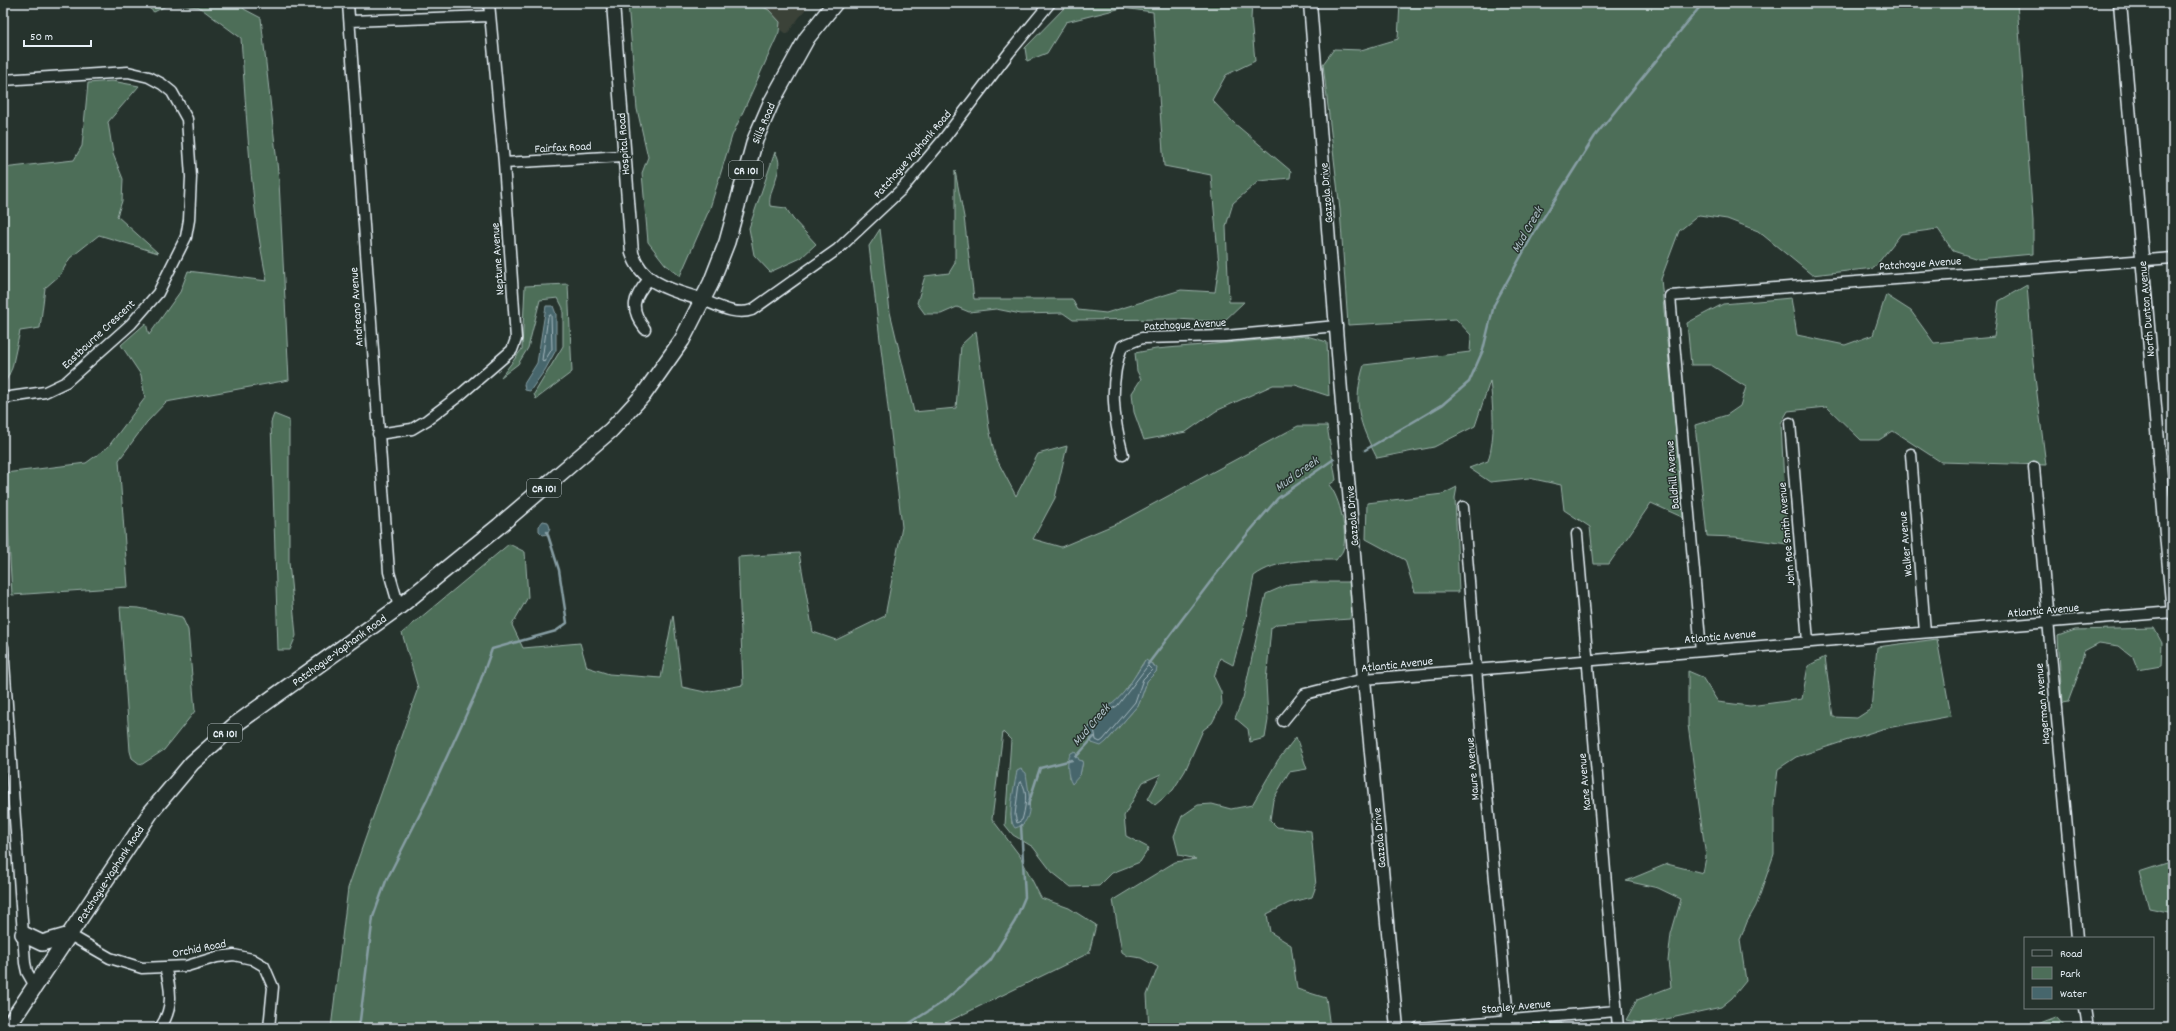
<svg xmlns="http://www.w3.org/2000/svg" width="2176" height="1031" font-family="Dekko,sans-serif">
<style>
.built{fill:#3b4239}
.green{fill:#4d6e59;stroke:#9ab0a8;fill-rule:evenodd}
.water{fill:#46666c;stroke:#879ea4}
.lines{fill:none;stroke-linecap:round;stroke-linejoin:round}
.shore{stroke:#a7b9c0;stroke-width:1}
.stream{stroke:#879ea4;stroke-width:2.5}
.minor-casing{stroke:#e8f1f8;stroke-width:13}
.tertiary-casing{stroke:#e8f1f8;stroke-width:15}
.primary-casing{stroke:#e8f1f8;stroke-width:18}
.minor{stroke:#26332d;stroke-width:10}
.tertiary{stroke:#26332d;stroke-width:12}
.primary{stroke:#26332d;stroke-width:15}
.labels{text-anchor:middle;stroke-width:3;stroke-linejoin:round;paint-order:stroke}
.shield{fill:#26332d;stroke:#aeb8bb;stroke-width:1}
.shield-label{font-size:11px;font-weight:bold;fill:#e8f1f8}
.street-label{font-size:12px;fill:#e8f1f8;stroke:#26332d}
.water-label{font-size:13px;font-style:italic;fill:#afc0c7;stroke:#26332d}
</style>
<rect width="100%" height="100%" fill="#26332d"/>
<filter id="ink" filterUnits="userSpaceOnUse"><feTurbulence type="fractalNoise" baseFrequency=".025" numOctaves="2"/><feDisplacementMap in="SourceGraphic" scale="8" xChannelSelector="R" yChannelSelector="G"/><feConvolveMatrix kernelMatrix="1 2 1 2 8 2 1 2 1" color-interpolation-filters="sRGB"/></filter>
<g filter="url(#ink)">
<path class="built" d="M 742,3 L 810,3 L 787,34 Z"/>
<path class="green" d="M 142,3 L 241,3 L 244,9 L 261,18 L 279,181 L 289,380 L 166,402 L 147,422 L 119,460 L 128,587 L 12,595 L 5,473 L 86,463 L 108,447 L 145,398 L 141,375 L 121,345 L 146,323 L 149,335 L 180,292 L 188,271 L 267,281 C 250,201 247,120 241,38 L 199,7 L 170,4 L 154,12 Z
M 628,3 L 756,3 L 769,10 L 780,22 L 779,32 L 732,136 L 710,208 L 680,276 L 665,264 L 648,242 L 642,173 L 648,157 L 637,109 Z
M 1069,3 L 1252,3 L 1251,19 L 1255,61 L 1226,75 L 1212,100 L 1234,123 L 1291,171 L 1290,178 L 1259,181 L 1233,203 L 1226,226 L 1229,302 L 1244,302 L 1223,322 L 1177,319 L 1073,320 L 1063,313 L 1021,314 L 996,309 L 969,312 L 957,307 L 941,314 L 925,314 L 917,303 L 925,276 L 949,273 L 955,263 L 955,171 L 964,217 L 974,299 L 1072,299 L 1078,310 L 1106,313 L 1181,290 L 1215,292 L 1219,265 L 1211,175 L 1164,166 L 1153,12 L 1122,8 L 1066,22 L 1047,53 L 1027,61 L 1025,48 Z
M 1400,3 L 2017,3 L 2033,221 L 2033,254 L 1978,259 L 1953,251 L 1938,229 L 1901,234 L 1874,268 L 1812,275 L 1758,231 L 1727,219 L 1699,215 L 1679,231 L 1661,279 L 1684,518 L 1651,503 L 1609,564 L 1594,564 L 1590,527 L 1564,510 L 1561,485 L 1529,478 L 1490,482 L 1469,468 L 1488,461 C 1496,436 1493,407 1490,381 L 1475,426 L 1434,447 L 1377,458 C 1359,423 1352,404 1364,365 L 1470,352 L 1471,335 L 1456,319 L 1348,325 L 1340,210 L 1323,64 L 1334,49 L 1361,50 L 1398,39 Z
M 112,81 L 139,86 L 108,122 L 113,154 L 123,179 L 122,201 L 117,216 L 158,253 L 99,235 L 70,258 L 60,275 L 45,288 L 40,328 L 20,331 L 12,368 L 6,381 L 3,377 L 3,168 L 74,160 L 82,146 L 88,83 Z
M 775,152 C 787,169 767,189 770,206 L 786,208 L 793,219 L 816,244 L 801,258 L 770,272 L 754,255 L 749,228 Z
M 880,229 L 890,312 L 914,412 L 956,408 L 961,345 L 976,331 L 989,428 L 995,456 L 1016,496 L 1038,454 L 1067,446 L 1055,498 L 1033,539 L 1061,547 L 1118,523 L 1298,426 L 1327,426 L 1336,480 L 1329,485 C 1340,497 1348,534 1343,550 C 1342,553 1338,557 1336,560 C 1308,560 1277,559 1254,576 L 1246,618 L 1233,665 L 1220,658 L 1214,677 L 1221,692 L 1222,704 L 1212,723 L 1203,730 L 1185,771 L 1173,790 L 1155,805 L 1148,799 L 1161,774 L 1143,782 L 1124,816 L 1126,836 L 1149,848 L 1140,862 L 1112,873 L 1099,886 L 1071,887 L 1052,872 L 1033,847 L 1013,835 L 1005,825 L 1011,740 L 1003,732 L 992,819 L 1020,856 L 1041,898 L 1069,908 L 1096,925 L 1089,953 L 935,1028 L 331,1028 L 348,888 L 418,688 L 402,633 L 509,544 L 525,552 L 528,597 L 512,625 L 523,648 L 580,643 L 587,667 L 609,674 L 661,678 L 673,615 L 682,687 L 705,692 L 743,685 L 738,557 L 799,553 L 813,632 L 836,640 L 885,616 L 902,527 L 869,246 ZM 1145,660 L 1154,665 L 1156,672 L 1147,681 L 1139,704 L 1106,742 L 1092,743 L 1088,728 L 1101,715 L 1103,709 C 1123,701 1133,678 1145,660 ZM 1083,761 L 1080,775 L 1069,779 L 1069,771 ZM 1017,772 L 1027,787 L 1029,795 L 1012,824 L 1011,815 Z
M 568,284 L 572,372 L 536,399 L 534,394 L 563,346 L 563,308 L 558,298 L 540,300 L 528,348 L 518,364 L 501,377 L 522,349 L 525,286 Z
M 2027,285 L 2033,362 L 2046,465 L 1941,462 L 1893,431 L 1879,440 L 1861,440 L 1827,407 L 1788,411 L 1781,423 L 1787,544 L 1735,537 L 1707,536 L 1695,425 L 1727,415 L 1740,406 L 1746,387 L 1711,365 L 1691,365 L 1687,323 L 1723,304 L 1791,298 L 1797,335 L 1845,345 L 1873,335 L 1886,295 L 1911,311 L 1934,343 L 1994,337 L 1999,301 Z
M 1307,336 L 1327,342 L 1329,396 L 1295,385 L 1273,385 L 1216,411 L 1186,432 L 1144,440 L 1134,412 L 1132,393 L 1141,379 L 1137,371 L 1135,353 L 1156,349 Z
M 274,414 L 289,420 L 289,562 L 296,636 L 290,650 L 278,650 L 271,422 Z
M 1457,487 L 1455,498 L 1459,592 L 1415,592 L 1405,560 L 1366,539 L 1367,503 L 1443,494 Z
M 1314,582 L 1353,582 L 1350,619 L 1277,624 L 1271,628 L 1266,682 L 1268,720 L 1265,738 L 1250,742 L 1248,729 L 1235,718 L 1243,698 L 1266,594 L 1289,584 Z
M 120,607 L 139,608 L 182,617 L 188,630 L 195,711 L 164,750 L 141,765 L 132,758 L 130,751 Z
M 2154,628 L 2162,643 L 2161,666 L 2138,670 L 2133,657 L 2119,646 L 2099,643 L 2084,651 L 2079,673 L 2068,702 L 2062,703 L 2058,636 L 2075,630 Z
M 1937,639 L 1951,716 L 1882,729 L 1796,757 L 1778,769 L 1774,803 L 1774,854 L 1756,906 L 1747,922 L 1740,940 L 1746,981 L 1732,998 L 1721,1007 L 1644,1024 L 1626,1020 L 1637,1000 L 1671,987 L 1668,961 L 1671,934 L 1681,899 L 1658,888 L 1626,881 L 1667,864 L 1703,873 L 1706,857 L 1688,725 L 1688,671 L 1702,677 L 1718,702 L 1750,706 L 1802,699 L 1808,666 L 1825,657 L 1833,717 L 1857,718 L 1871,709 L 1877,647 Z
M 1296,737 L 1307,769 L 1289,772 L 1273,800 L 1270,820 L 1277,827 L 1311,831 L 1316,886 L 1312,897 L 1289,903 L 1267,914 L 1270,932 L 1291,945 L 1297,989 L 1326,998 L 1330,1028 L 1149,1028 L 1147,995 L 1158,967 L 1141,958 L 1128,956 L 1122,952 L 1113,900 L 1175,862 L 1196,859 L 1179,855 L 1174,836 L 1182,816 L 1198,805 L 1212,804 L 1231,809 L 1252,805 L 1278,760 Z
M 2173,861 L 2173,913 L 2149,908 L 2139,872 Z
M 2056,1017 L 2066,1028 L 2027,1028 Z
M 1562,1023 L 1561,1028 L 1517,1028 L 1516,1024 Z"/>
<path class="water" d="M 546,306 L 553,306 L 556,314 L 556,350 L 545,370 L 530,391 L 525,390 L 524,384 L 537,363 Z
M 543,521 L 548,522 L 550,528 L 547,534 L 543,535 L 539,531 L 539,526 Z
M 1146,660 L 1157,668 L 1156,672 L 1147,681 L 1139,704 L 1106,742 L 1101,746 L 1092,743 L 1088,729 L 1101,715 L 1103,709 C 1123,701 1133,677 1146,660 Z
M 1075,751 L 1079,760 L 1083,761 L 1080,775 L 1072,784 C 1067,776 1066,761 1071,753 Z
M 1021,769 L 1026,773 C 1028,790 1037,823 1015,828 C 1006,818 1015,784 1017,771 Z"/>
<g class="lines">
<path class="shore" d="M 551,315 L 552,349 L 544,362 L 542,360 L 548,317 Z
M 1148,666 L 1152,670 L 1143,679 L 1135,702 L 1103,740 L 1100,742 L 1096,740 L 1094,728 L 1104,718 L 1106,712 L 1117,706 Z
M 1021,782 C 1029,790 1025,811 1022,820 L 1017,823 L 1015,815 L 1019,783 Z"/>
<path class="stream" d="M 1365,450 L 1442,405 L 1469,382 L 1483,350 L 1494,305 L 1535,231 L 1595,136 L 1703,3
M 1148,664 L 1239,544 L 1278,498 L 1334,459
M 1076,757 L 1094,737
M 1028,805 L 1040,768 L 1072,760
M 359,1028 L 373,917 L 386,881 L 427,800 L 476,693 L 492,649 L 556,631 L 567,623 L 559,570 L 547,532
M 902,1028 L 943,1002 L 990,961 L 1015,921 L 1025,897 L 1021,825"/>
<defs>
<path id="minor" d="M 348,3 L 389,572 L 399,607
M 350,21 L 490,16
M 3,80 L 128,72 L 149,77 L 162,84 L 172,92 L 187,119 L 191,177 L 189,220 L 186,237 L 158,293 L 131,324 L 66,382 L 45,392 L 3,398
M 504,163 L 623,156
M 703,300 C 718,306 736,316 752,310 L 838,249 L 902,189 L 942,141 L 1009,53 L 1050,3
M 645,329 C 629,308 633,298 649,279
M 1790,423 L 1808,642
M 378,434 L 412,429 L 427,420 L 460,395 L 504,357 L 512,350 L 516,339 L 504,163 L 489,3
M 1911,454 L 1925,632
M 1123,455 C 1113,417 1109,383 1122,346 L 1142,338 L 1225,336 L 1337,326
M 2034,467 L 2077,938
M 1463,507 L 1482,742 L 1509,1028
M 1577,534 L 1618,1028
M 3,647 L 25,963 L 27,972 L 35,986
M 1701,651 L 1670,296 L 2173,258
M 1283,721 L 1305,694 L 1364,679 L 2173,612
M 70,935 L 110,958 L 142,968 L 187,966 L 217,957 L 234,955 L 252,959 L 264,966 L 273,987 L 269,1028
M 2085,1008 L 2088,1028
M 160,1028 C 174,1008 171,989 165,967
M 1418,1028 L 1616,1011"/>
<path id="tertiary" d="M 613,3 L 632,253 C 642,285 675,291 703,300
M 1310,3 L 1364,679 L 1397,1028
M 2120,3 L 2173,614"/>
<path id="primary" d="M 23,934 L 42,943 L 70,935
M 7,1028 L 151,812 L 192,763 L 236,724 L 399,607 L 499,526 L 611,430 L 644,394 L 682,340 L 711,283 L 727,242 L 755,140 L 771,103 L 807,38 L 835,3"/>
</defs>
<use href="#minor" class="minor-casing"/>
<use href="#tertiary" class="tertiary-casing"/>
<use href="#primary" class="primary-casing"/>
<use href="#minor" class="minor"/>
<use href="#tertiary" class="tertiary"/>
<use href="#primary" class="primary"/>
</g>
</g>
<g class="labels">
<g class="shield">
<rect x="729" y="161" width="34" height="18" rx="3"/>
<rect x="527" y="479" width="34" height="18" rx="3"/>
<rect x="208" y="724" width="34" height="18" rx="3"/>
</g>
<g class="shield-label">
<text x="746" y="174">CR 101</text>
<text x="544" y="492">CR 101</text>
<text x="225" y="737">CR 101</text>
</g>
<g class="street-label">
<text transform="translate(763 123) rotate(-67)" y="4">Sills Road</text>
<text transform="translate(623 144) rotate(-94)" y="4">Hospital Road</text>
<text transform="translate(563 147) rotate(-3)" y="4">Fairfax Road</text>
<text transform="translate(912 154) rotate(-49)" y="4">Patchogue Yaphank Road</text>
<text transform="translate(1326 193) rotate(-95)" y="4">Gazzola Drive</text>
<text transform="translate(497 259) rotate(-94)" y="4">Neptune Avenue</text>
<text transform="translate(1920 263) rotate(-4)" y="4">Patchogue Avenue</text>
<text transform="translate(356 307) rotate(-94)" y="4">Andreano Avenue</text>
<text transform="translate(2146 309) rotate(-95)" y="4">North Dunton Avenue</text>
<text transform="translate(1185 324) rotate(-3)" y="4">Patchogue Avenue</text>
<text transform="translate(98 334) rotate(-43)" y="4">Eastbourne Crescent</text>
<text transform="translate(1672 475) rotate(-95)" y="4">Baldhill Avenue</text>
<text transform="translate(1352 516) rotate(-95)" y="4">Gazzola Drive</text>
<text transform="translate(1786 534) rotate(-95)" y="4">John Roe Smith Avenue</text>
<text transform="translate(1905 544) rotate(-95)" y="4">Walker Avenue</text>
<text transform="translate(2043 610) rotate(-5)" y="4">Atlantic Avenue</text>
<text transform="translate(1720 636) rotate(-5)" y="4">Atlantic Avenue</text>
<text transform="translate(339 650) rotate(-36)" y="4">Patchogue-Yaphank Road</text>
<text transform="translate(1397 664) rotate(-6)" y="4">Atlantic Avenue</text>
<text transform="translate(2042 704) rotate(-95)" y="4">Hagerman Avenue</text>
<text transform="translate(1472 769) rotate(-95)" y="4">Maure Avenue</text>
<text transform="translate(1584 782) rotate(-95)" y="4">Kane Avenue</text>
<text transform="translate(1379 838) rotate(-95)" y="4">Gazzola Drive</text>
<text transform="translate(110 874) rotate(-57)" y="4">Patchogue-Yaphank Road</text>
<text transform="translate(199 948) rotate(-11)" y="4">Orchid Road</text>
<text transform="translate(1516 1006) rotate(-5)" y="4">Stanley Avenue</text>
</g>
<g class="water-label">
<text transform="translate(1526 229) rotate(-60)" y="5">Mud Creek</text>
<text transform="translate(1296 473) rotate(-36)" y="5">Mud Creek</text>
<text transform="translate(1090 724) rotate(-49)" y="5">Mud Creek</text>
</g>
</g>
<rect width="2176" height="1031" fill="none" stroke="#26332d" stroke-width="16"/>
<rect x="8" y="8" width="2160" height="1015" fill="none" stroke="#e8f1f8" stroke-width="1.5" filter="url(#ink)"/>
<rect x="2024" y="937" width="130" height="72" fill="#26332d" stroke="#747f7e"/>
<rect x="2032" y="950" width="20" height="6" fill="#26332d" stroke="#747f7e"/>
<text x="2060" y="957" font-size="12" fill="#e8f1f8">Road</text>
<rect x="2032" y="967" width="20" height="12" fill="#4d6e59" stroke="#747f7e"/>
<text x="2060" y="977" font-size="12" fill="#e8f1f8">Park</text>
<rect x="2032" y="987" width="20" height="12" fill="#46666c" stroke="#747f7e"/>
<text x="2060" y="997" font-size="12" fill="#e8f1f8">Water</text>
<path d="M24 40v6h67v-6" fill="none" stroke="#e8f1f8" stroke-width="2"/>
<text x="30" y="40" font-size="12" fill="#e8f1f8" stroke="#26332d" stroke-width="3" paint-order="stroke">50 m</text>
</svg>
